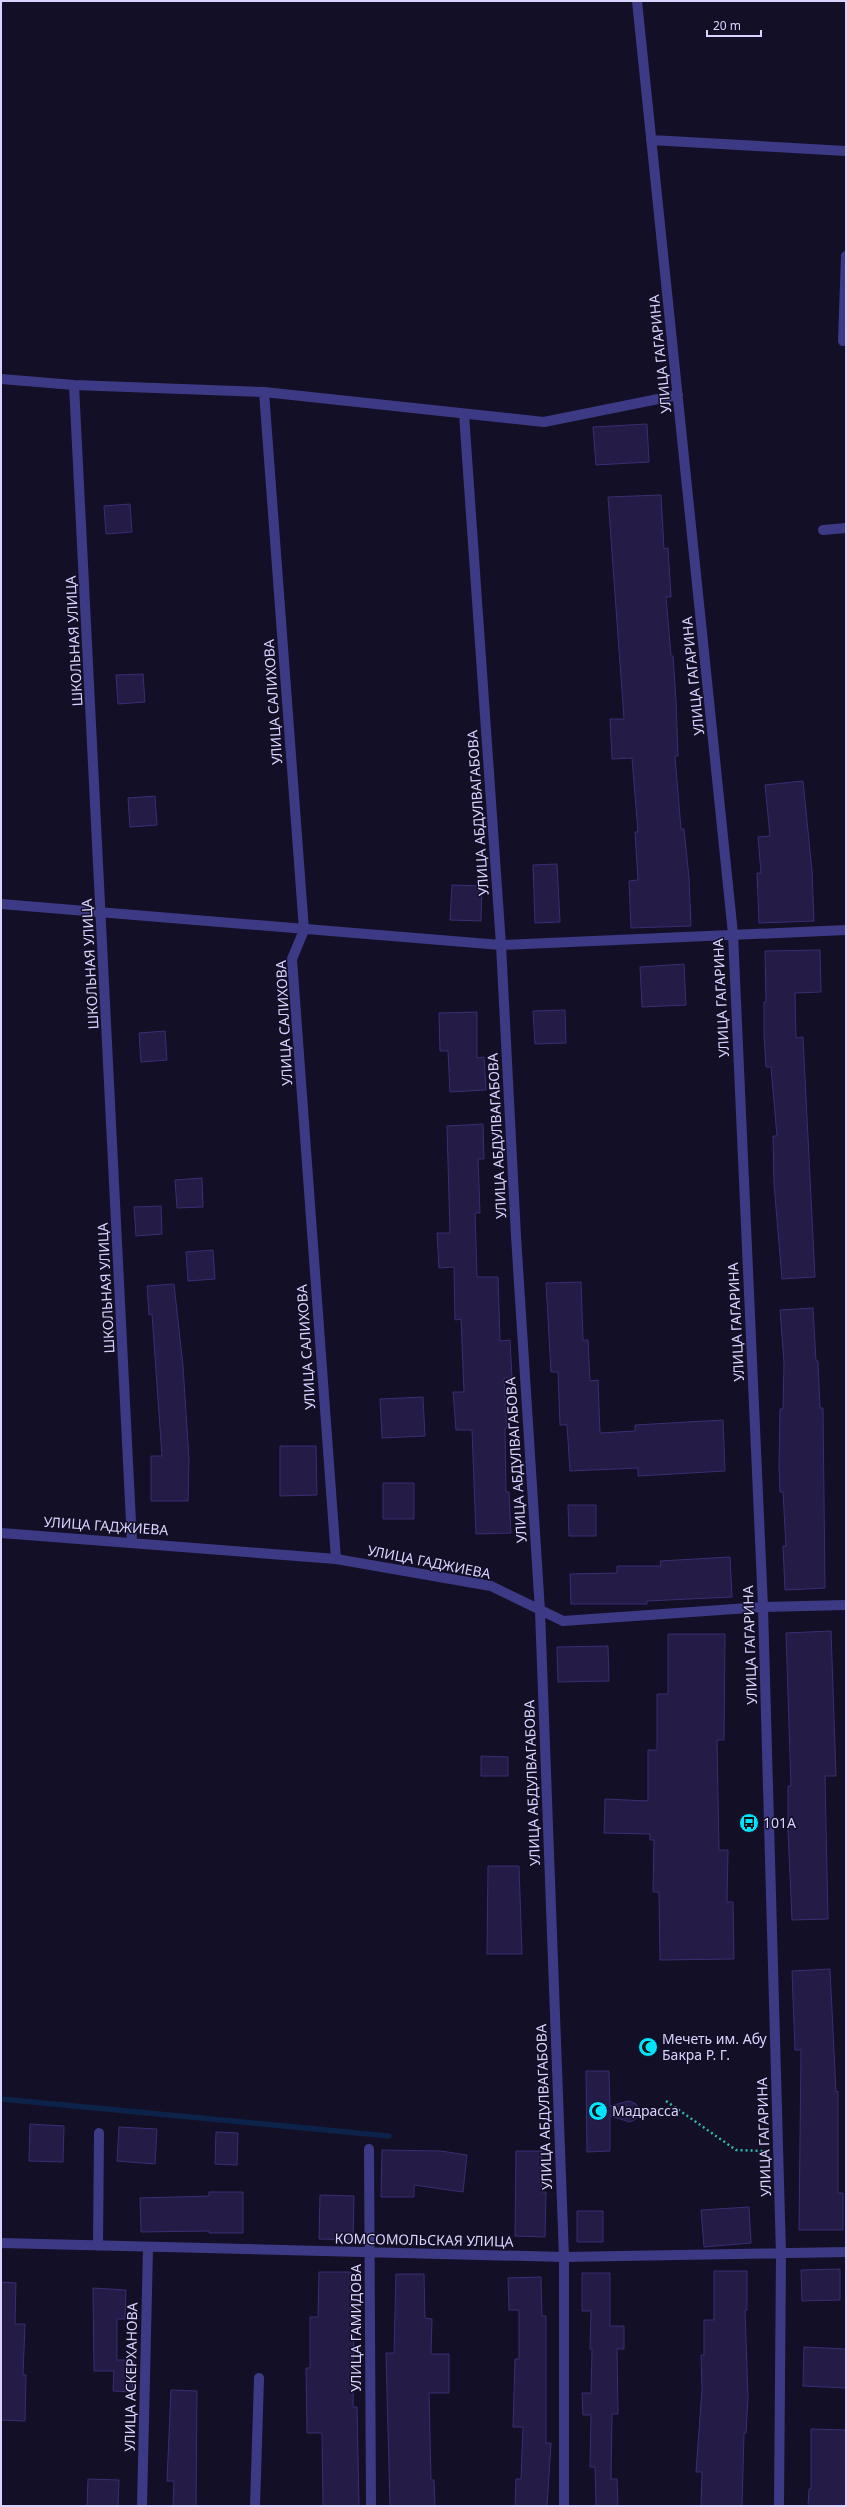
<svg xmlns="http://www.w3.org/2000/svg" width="847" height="2507" font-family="'Noto Sans',sans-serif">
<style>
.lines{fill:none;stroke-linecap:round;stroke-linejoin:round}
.stream{stroke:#0c2248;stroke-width:5.5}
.building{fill:#241b47;stroke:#3b2d73}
.path{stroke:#2fb8b0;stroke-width:2.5;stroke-dasharray:2 3;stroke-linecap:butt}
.minor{stroke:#3d3a85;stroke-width:10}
.labels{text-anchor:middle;stroke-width:3;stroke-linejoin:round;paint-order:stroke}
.street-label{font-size:14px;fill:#d9d4ff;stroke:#130f26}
.poi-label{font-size:14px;fill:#d9d4ff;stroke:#130f26;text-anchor:start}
</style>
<rect width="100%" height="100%" fill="#130f26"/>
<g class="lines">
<path class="stream" d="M 1,2099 L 389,2136"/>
</g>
<path class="building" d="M 647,424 L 649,462 L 596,465 L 593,427 Z
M 661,495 L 664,549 L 668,548 L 671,597 L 666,597 L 671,656 L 673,656 L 676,701 L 678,756 L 675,756 L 681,829 L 684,829 L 689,878 L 691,926 L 631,928 L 629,881 L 638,880 L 635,832 L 638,832 L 632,758 L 612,759 L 610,719 L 624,719 L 608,497 Z
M 130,504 L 132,532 L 106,534 L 104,506 Z
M 143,674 L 145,702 L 118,704 L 116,675 Z
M 803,781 L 812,871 L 814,921 L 759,923 L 757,873 L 761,873 L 758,837 L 770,836 L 765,785 Z
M 155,796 L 157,825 L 130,827 L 128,798 Z
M 557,864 L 560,922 L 535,923 L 533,865 Z
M 452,885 L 482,886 L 481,921 L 450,920 Z
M 820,950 L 821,992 L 795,993 L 796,1038 L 803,1037 L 815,1277 L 782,1279 L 774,1184 L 773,1136 L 777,1136 L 771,1067 L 766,1067 L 764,1035 L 764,1002 L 766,1002 L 765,951 Z
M 684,964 L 686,1005 L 642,1007 L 640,967 Z
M 565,1010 L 566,1043 L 535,1044 L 533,1011 Z
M 477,1012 L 477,1058 L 484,1057 L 486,1090 L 450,1092 L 448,1051 L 440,1051 L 439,1013 Z
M 165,1031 L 167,1060 L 141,1062 L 139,1033 Z
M 483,1124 L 484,1159 L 478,1159 L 480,1213 L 475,1213 L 477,1277 L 498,1277 L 500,1341 L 510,1340 L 512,1378 L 504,1378 L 507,1428 L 505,1428 L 506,1492 L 509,1492 L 511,1533 L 476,1534 L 472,1430 L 456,1430 L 453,1392 L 464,1392 L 461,1319 L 455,1320 L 454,1267 L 439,1268 L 437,1233 L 450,1233 L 447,1126 Z
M 202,1178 L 203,1207 L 177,1208 L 175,1180 Z
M 161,1206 L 162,1234 L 136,1236 L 134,1207 Z
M 213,1250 L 215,1279 L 188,1281 L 186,1252 Z
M 581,1282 L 583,1340 L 588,1340 L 590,1381 L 598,1380 L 600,1433 L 635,1431 L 635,1425 L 723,1420 L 725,1471 L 638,1476 L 638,1468 L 570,1471 L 567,1425 L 560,1425 L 558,1372 L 551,1372 L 546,1283 Z
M 174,1284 L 183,1366 L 189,1459 L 188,1501 L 151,1501 L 151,1456 L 162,1456 L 152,1314 L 149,1315 L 147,1286 Z
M 813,1308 L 816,1361 L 818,1361 L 820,1408 L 823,1408 L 825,1588 L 785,1590 L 783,1546 L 786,1546 L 783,1492 L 780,1492 L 779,1466 L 780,1409 L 783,1409 L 784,1362 L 780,1310 Z
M 423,1397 L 425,1436 L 382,1438 L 380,1399 Z
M 280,1446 L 316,1446 L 317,1495 L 280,1496 Z
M 383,1483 L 414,1483 L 414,1519 L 383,1519 Z
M 568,1505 L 596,1505 L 596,1536 L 569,1536 Z
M 730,1557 L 732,1597 L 647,1601 L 647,1604 L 571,1604 L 570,1574 L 617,1573 L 617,1566 L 661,1566 L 660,1561 Z
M 831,1631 L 836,1776 L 825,1776 L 828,1919 L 792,1920 L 788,1830 L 788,1786 L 791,1786 L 786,1633 Z
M 668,1634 L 725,1634 L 724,1740 L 717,1740 L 719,1850 L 728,1850 L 727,1902 L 733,1902 L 734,1959 L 660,1960 L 659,1892 L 653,1892 L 654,1840 L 650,1840 L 650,1834 L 604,1833 L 605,1799 L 648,1801 L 648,1750 L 657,1750 L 657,1694 L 668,1694 Z
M 608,1646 L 609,1681 L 558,1682 L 557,1647 Z
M 481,1756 L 508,1757 L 508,1776 L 481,1776 Z
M 488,1866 L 519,1866 L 522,1954 L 487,1954 Z
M 830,1969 L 836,2092 L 838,2091 L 838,2193 L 843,2193 L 843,2230 L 799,2230 L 801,2050 L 795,2050 L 792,1971 Z
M 586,2071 L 609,2071 L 610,2106 L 629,2101 L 636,2104 L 639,2109 L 636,2119 L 630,2122 L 610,2116 L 610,2151 L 587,2152 Z
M 30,2124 L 64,2126 L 63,2162 L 29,2161 Z
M 119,2127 L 157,2129 L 155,2164 L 117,2161 Z
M 216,2132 L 238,2133 L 237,2165 L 215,2164 Z
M 382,2150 L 441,2151 L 467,2155 L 463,2192 L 414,2185 L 414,2197 L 381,2197 Z
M 516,2151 L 542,2151 L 542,2192 L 546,2192 L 545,2237 L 515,2236 Z
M 209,2192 L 243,2192 L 243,2233 L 209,2233 L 209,2231 L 141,2232 L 140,2198 L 209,2196 Z
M 320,2195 L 354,2196 L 353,2240 L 319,2239 Z
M 749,2207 L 751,2243 L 704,2247 L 701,2210 Z
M 577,2211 L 603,2211 L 603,2242 L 577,2242 Z
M 840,2269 L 840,2300 L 802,2301 L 801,2270 Z
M 714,2271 L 747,2271 L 747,2310 L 745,2310 L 748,2397 L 746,2433 L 744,2433 L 742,2506 L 701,2506 L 702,2472 L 696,2472 L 702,2389 L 701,2355 L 704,2355 L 704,2320 L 714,2320 Z
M 319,2272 L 351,2272 L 351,2318 L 354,2318 L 353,2407 L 357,2407 L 359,2506 L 323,2506 L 322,2433 L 307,2433 L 306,2368 L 310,2368 L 310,2317 L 318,2317 Z
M 582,2273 L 610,2273 L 610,2326 L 624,2326 L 624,2349 L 617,2349 L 618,2414 L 612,2414 L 611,2479 L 617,2479 L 618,2506 L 596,2506 L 595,2467 L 590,2467 L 591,2415 L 583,2415 L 582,2393 L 591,2393 L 592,2349 L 590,2349 L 591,2311 L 582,2311 Z
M 396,2274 L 424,2274 L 425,2318 L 432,2319 L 431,2354 L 449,2354 L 449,2393 L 429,2393 L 431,2480 L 434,2480 L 435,2506 L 390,2506 L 386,2353 L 394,2353 Z
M 541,2277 L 542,2316 L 546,2316 L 546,2443 L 551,2443 L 547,2506 L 515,2506 L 516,2479 L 521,2479 L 523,2427 L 513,2427 L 515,2359 L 519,2359 L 519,2310 L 509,2310 L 508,2278 Z
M 1,2282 L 16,2283 L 15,2324 L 25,2324 L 23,2375 L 26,2375 L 25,2421 L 1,2420 Z
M 93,2288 L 126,2290 L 125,2319 L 117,2319 L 117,2360 L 134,2360 L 132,2392 L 113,2391 L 114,2371 L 94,2371 Z
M 804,2347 L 846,2349 L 846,2388 L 803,2386 Z
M 171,2390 L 197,2391 L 196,2506 L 173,2506 L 174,2481 L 167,2481 Z
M 811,2429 L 846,2430 L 846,2506 L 808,2506 L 809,2489 L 811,2489 Z
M 88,2479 L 119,2480 L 118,2506 L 87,2506 Z"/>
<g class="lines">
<path class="path" d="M 666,2101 L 736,2150 L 764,2151"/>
<path class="minor" d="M 637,1 L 733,934 L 763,1607 L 781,2254 L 779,2506
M 651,140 L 846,151
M 843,341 L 846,256
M 1,379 L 74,385 L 264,392 L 544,422 L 678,395
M 74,385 L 132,1542
M 264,392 L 304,930 L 292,959 L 336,1559
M 464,414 L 501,945 L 516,1236 L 540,1611 L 564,2257 L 564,2506
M 823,530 L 846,528
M 1,904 L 501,945 L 846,930
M 1,1533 L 336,1559 L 491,1586 L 563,1621 L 763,1607 L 846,1605
M 369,2149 L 371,2506
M 1,2243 L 564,2257 L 846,2252
M 98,2246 L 99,2133
M 142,2506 L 148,2248
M 255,2506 L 259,2378"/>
</g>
<defs>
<symbol id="bus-disc" viewBox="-11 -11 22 22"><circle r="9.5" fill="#00e5ff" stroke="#130f26"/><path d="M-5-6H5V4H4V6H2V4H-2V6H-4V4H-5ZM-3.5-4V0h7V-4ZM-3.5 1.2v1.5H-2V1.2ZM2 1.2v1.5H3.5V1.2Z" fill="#111"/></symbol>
<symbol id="mosque-disc" viewBox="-11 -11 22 22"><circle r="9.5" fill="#00e5ff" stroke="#130f26"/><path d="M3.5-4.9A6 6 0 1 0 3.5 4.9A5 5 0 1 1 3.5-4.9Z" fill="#111"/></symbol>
</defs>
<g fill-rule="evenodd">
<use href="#bus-disc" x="738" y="1812" width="22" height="22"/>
<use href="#mosque-disc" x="637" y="2036" width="22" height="22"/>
<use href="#mosque-disc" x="587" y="2100" width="22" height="22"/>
</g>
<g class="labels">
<g class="street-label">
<text transform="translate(660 354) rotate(-96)" y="5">УЛИЦА ГАГАРИНА</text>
<text transform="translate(74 641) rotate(-93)" y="5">ШКОЛЬНАЯ УЛИЦА</text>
<text transform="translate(693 676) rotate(-96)" y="5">УЛИЦА ГАГАРИНА</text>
<text transform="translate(273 702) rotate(-94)" y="5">УЛИЦА САЛИХОВА</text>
<text transform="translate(478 813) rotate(-94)" y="5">УЛИЦА АБДУЛВАГАБОВА</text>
<text transform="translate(90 964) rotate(-93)" y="5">ШКОЛЬНАЯ УЛИЦА</text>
<text transform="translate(721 998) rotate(-93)" y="5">УЛИЦА ГАГАРИНА</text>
<text transform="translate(284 1023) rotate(-93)" y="5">УЛИЦА САЛИХОВА</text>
<text transform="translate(497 1136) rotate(-93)" y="5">УЛИЦА АБДУЛВАГАБОВА</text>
<text transform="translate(106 1288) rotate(-93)" y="5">ШКОЛЬНАЯ УЛИЦА</text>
<text transform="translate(736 1322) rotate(-93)" y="5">УЛИЦА ГАГАРИНА</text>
<text transform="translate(306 1347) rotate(-94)" y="5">УЛИЦА САЛИХОВА</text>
<text transform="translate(516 1460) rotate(-94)" y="5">УЛИЦА АБДУЛВАГАБОВА</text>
<text transform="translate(106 1526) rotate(4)" y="5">УЛИЦА ГАДЖИЕВА</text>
<text transform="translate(429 1562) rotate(11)" y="5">УЛИЦА ГАДЖИЕВА</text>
<text transform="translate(750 1645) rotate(-92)" y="5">УЛИЦА ГАГАРИНА</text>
<text transform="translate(532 1783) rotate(-92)" y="5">УЛИЦА АБДУЛВАГАБОВА</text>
<text transform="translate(544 2107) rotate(-92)" y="5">УЛИЦА АБДУЛВАГАБОВА</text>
<text transform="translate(764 2137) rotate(-92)" y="5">УЛИЦА ГАГАРИНА</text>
<text transform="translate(424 2240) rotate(1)" y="5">КОМСОМОЛЬСКАЯ УЛИЦА</text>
<text transform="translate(356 2328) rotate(-90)" y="5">УЛИЦА ГАМИДОВА</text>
<text transform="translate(131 2377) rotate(-89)" y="5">УЛИЦА АСКЕРХАНОВА</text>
</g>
<g class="poi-label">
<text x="763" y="1828">101А</text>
<text x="662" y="2044">Мечеть им. Абу<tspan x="662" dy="16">Бакра Р. Г.</tspan></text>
<text x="612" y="2116">Мадрасса</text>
</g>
</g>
<rect width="847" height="2507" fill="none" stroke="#d9d4ff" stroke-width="4"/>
<path d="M707 30v6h54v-6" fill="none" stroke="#d9d4ff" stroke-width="2"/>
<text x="713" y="30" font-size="12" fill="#d9d4ff" stroke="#130f26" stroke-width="3" paint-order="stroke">20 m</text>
</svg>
